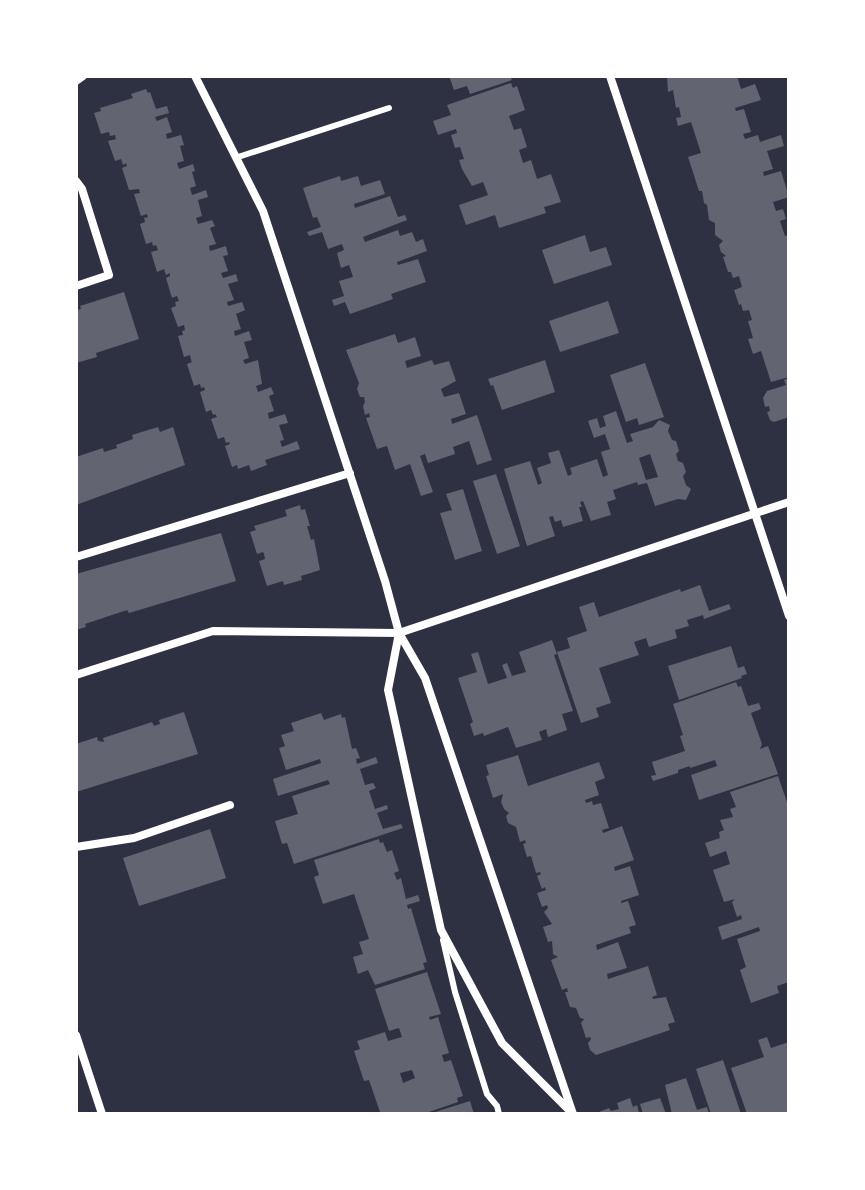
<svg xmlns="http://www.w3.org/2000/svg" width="865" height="1190" font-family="'Noto Sans',sans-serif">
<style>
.building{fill:#626471;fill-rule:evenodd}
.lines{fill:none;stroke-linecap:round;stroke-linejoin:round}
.service{stroke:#fff;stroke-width:6}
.minor{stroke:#fff;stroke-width:8}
</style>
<rect width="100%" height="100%" fill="#2d3142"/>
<path class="building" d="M 449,76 L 510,76 L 512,80 L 470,94 L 467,86 L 454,90 Z
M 667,76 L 737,76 L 741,89 L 755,84 L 761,100 L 735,108 L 736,111 L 744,109 L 751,132 L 743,134 L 745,139 L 758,135 L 760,142 L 781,135 L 784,146 L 767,151 L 773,169 L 763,172 L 764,176 L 781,171 L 789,197 L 773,202 L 776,211 L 783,209 L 786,219 L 780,221 L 785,236 L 789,235 L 789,377 L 771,382 L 761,351 L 753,354 L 748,339 L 753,338 L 748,321 L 752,320 L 749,310 L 743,311 L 741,304 L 739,305 L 734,290 L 742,287 L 739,276 L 733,278 L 731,272 L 728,272 L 723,257 L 726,256 L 721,252 L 719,245 L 723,241 L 715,235 L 715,223 L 709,220 L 707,205 L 704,203 L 702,191 L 699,191 L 688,157 L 701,153 L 691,122 L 678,126 L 676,118 L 681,117 L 679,107 L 676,108 L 673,90 L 668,92 Z
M 511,83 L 513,88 L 517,86 L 525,110 L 509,116 L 514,130 L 521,128 L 527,147 L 519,150 L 523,163 L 531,160 L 537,179 L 551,174 L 561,202 L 544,207 L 546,213 L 499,228 L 495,215 L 466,225 L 459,205 L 488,195 L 483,182 L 472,186 L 462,169 L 459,160 L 464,159 L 460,147 L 455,148 L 451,135 L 457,133 L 456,129 L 438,135 L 433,121 L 451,115 L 447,105 Z
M 146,89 L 148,93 L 150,92 L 156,109 L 167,106 L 169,113 L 155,117 L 157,121 L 167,117 L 172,132 L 166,134 L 167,139 L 181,135 L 184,145 L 180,146 L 184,161 L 177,163 L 179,169 L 193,164 L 195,171 L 192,172 L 196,186 L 190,188 L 192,195 L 206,190 L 208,197 L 198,200 L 202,216 L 196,218 L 198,224 L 212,220 L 215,226 L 210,228 L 216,244 L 209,246 L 210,251 L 226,246 L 228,255 L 223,256 L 228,271 L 221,273 L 223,278 L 236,274 L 238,281 L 228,284 L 234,300 L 227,302 L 228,306 L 242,302 L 245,310 L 236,314 L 241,329 L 234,331 L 235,336 L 249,331 L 252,340 L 244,342 L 249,358 L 243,360 L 245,364 L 258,360 L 262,384 L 256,386 L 258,392 L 271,387 L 274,394 L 269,396 L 274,411 L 268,413 L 269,419 L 285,414 L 288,423 L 279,425 L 284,440 L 280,441 L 282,447 L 297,441 L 300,449 L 265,460 L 267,465 L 251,471 L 249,465 L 238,469 L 237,465 L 232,467 L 225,446 L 230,444 L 229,442 L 226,443 L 224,437 L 218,439 L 211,419 L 217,417 L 215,414 L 213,415 L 211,410 L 206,412 L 200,392 L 205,390 L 204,387 L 201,388 L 200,384 L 194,386 L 187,364 L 192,362 L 191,360 L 190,355 L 184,357 L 178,336 L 183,335 L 182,331 L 185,330 L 184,325 L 178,327 L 171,308 L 176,306 L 175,302 L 179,301 L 177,296 L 172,298 L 166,278 L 170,276 L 170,273 L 166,275 L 164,269 L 157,272 L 151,252 L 158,250 L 156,245 L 153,246 L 152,242 L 146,244 L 140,224 L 145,222 L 144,218 L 148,217 L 147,214 L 141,216 L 134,194 L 140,193 L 139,189 L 129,190 L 122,168 L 127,166 L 126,163 L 123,165 L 121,159 L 115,161 L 108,141 L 116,139 L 115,135 L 110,136 L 109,132 L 101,134 L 94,113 L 101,111 L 100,108 L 133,98 L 131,94 Z
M 340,176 L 341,181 L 358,176 L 361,186 L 380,180 L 385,194 L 354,204 L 355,208 L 390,196 L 398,217 L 405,215 L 407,220 L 363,237 L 365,242 L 398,230 L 400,236 L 412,232 L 416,242 L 423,239 L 427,251 L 397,262 L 398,265 L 418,259 L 426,282 L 391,294 L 393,299 L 350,314 L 345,302 L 334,306 L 332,300 L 344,296 L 339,281 L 353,277 L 349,265 L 341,268 L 337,253 L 344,250 L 342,244 L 328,249 L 322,232 L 309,236 L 307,232 L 321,227 L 317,217 L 313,218 L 303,188 Z
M 585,235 L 590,252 L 606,247 L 612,265 L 554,284 L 542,250 Z
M 124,292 L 139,339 L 96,353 L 97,357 L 76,363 L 76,310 L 81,309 L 80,306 Z
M 608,301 L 619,333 L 560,352 L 549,321 Z
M 395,334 L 398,343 L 415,337 L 421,356 L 405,361 L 407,368 L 432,360 L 434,365 L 449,361 L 456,381 L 441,389 L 444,397 L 459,393 L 466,414 L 451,419 L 452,424 L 477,415 L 492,460 L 477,465 L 469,441 L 453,447 L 455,454 L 428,463 L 425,454 L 420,456 L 433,492 L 421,496 L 410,464 L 395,470 L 387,446 L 377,449 L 366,418 L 370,417 L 369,413 L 365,415 L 363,406 L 365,402 L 364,397 L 360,397 L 357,389 L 359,383 L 346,350 Z
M 545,360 L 555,392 L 502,410 L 493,385 L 491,386 L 488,379 Z
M 645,363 L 664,417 L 639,425 L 637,418 L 626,422 L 610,375 Z
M 789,378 L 789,417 L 774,422 L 770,420 L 767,412 L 770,411 L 769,406 L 765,407 L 763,398 L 767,391 L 786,385 L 784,380 Z
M 616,411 L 627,443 L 633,441 L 630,434 L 653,427 L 659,420 L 670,425 L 668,431 L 672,440 L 676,441 L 679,451 L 676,454 L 678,461 L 683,463 L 686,472 L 683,476 L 686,485 L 691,489 L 686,500 L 678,499 L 655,506 L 647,483 L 638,485 L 637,482 L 613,490 L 616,499 L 607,502 L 611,515 L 591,521 L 583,501 L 580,502 L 582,507 L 579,507 L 583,521 L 563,527 L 561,520 L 555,522 L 553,516 L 549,517 L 555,536 L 527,546 L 504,469 L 530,461 L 538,485 L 542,483 L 537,468 L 551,463 L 548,453 L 559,450 L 568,476 L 572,474 L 570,468 L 597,459 L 603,477 L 608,475 L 601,452 L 610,449 L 605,434 L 594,438 L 588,421 L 597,418 L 600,428 L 606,426 L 603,416 ZM 650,454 L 658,477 L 646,480 L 639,458 Z
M 158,427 L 160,432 L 173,427 L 185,465 L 76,505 L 76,457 L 103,448 L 104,452 L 117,448 L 116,445 L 133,439 L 132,435 Z
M 496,474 L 520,546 L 497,554 L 473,481 Z
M 463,489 L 482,551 L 455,560 L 440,513 L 452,510 L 446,494 Z
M 300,505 L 301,510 L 305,509 L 310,526 L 307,526 L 311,540 L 314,539 L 320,570 L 301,576 L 302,580 L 284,585 L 283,581 L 267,586 L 259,561 L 265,559 L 264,554 L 263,552 L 257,554 L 250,532 L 256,530 L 254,526 L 287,516 L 285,510 Z
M 221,533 L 236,581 L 129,613 L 127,610 L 85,624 L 86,627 L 76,630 L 76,574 Z
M 700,585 L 709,611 L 729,604 L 731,609 L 704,619 L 703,615 L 687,620 L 689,626 L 675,630 L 677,638 L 649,647 L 646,638 L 634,642 L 639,655 L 599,668 L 611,703 L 596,708 L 599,717 L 581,723 L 557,652 L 570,648 L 567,638 L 587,631 L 579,607 L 594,602 L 599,617 L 680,589 L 681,592 Z
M 552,640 L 557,654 L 554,655 L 573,711 L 562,714 L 567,730 L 548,737 L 546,729 L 539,732 L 542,740 L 516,748 L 508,727 L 484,736 L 483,733 L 474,736 L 470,724 L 473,722 L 458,678 L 477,672 L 471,654 L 478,652 L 488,684 L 507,678 L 502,665 L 507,663 L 512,676 L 526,672 L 519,652 Z
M 731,646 L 738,668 L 744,666 L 747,674 L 741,676 L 742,678 L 679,700 L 668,666 Z
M 736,682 L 738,687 L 741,686 L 748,706 L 759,703 L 761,709 L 751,713 L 762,744 L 760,749 L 768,746 L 778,774 L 699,800 L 691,775 L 717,766 L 715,760 L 690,768 L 690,766 L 678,770 L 678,773 L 653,781 L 651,776 L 656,775 L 652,762 L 685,751 L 680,736 L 683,735 L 673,704 Z
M 184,712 L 198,754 L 76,792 L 76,744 L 97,737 L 98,741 L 104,742 L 103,738 L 152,722 L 154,726 L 160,724 L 159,720 Z
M 321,713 L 324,720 L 341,714 L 342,718 L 345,717 L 352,749 L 356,748 L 360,758 L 356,759 L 357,764 L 376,757 L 378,763 L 360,769 L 365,785 L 373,783 L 376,788 L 369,791 L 375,809 L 387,805 L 388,809 L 377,813 L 383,829 L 401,824 L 403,828 L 294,864 L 287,843 L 282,844 L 275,821 L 298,814 L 292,796 L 330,784 L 328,780 L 278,796 L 273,779 L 321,763 L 320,759 L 286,770 L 279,748 L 285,746 L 281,735 L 294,731 L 291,723 Z
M 518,755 L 528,786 L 599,762 L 605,778 L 595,782 L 599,795 L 585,800 L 586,803 L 592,801 L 593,805 L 601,803 L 609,828 L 602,830 L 603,833 L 622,826 L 634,860 L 614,867 L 615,871 L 630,866 L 639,895 L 621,901 L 621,903 L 628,901 L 636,925 L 629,927 L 631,933 L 596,945 L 597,950 L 618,942 L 627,968 L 607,974 L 608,979 L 648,966 L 657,995 L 652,997 L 653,999 L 666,997 L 675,1022 L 668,1024 L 670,1030 L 596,1055 L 590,1050 L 588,1043 L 591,1039 L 590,1037 L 586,1038 L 581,1023 L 584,1019 L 580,1018 L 576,1008 L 570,1007 L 565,992 L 568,992 L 567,988 L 562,990 L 551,960 L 558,957 L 553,954 L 552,941 L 548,942 L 543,927 L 552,924 L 544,912 L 548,908 L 547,905 L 542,907 L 537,893 L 546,890 L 545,887 L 542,889 L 537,876 L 541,874 L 540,872 L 536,873 L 531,856 L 527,857 L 523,844 L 526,843 L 525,840 L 520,842 L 516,827 L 508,823 L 506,816 L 509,813 L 504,809 L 501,802 L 503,794 L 493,798 L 486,776 L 489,775 L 486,765 Z
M 778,776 L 789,808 L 789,982 L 777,986 L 779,993 L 751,1003 L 740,970 L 746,967 L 737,939 L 760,931 L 759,927 L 722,940 L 718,927 L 742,919 L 741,915 L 737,917 L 732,902 L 735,899 L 724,902 L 713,870 L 730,864 L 726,851 L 710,857 L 705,843 L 720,838 L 719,832 L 724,830 L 720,820 L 733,817 L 730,809 L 736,807 L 730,792 Z
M 210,829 L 226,878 L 139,906 L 123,858 Z
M 379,839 L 380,843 L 383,842 L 387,852 L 392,850 L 399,871 L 394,873 L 397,880 L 401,878 L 406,899 L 418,895 L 420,901 L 407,905 L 408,909 L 411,908 L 427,962 L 423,963 L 425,969 L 375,985 L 368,970 L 358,974 L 353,957 L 363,954 L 359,942 L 369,939 L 354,894 L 323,904 L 314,877 L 319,875 L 314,860 Z
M 427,972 L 441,1014 L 429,1017 L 430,1020 L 438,1017 L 449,1053 L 442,1055 L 444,1062 L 451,1060 L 463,1096 L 457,1098 L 458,1102 L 423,1114 L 374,1114 L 380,1112 L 369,1080 L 364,1081 L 354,1051 L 360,1049 L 357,1041 L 385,1032 L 388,1041 L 402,1037 L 399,1028 L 389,1031 L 375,989 ZM 412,1070 L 415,1078 L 403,1083 L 400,1073 Z
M 767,1037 L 771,1048 L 789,1042 L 789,1114 L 747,1114 L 731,1068 L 764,1057 L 758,1040 Z
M 723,1060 L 741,1114 L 711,1114 L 696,1069 Z
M 686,1078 L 697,1110 L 707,1107 L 709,1114 L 672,1114 L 665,1085 Z
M 630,1098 L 633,1107 L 637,1105 L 639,1113 L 594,1114 L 609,1108 L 611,1111 L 619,1109 L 617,1103 Z
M 660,1098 L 666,1114 L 643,1114 L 640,1104 Z
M 470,1101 L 474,1114 L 432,1114 L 432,1113 Z"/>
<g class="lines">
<path class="service" d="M 238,157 L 389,108
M 443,940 L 455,992 L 487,1094 L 497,1106 L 499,1114"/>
<path class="minor" d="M 195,76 L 263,211 L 385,581 L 399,633 L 425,678 L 573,1114
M 610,76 L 789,616
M 76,81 L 83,76
M 76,181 L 82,189 L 109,275 L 76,286
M 76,557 L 350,473
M 399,633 L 388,690 L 441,930 L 502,1043 L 570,1111
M 76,675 L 213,631 L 399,633 L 789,502
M 76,847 L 134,838 L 230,805
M 76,1035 L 102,1114"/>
</g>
<rect width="865" height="1190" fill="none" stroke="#ffffff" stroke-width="156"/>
</svg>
